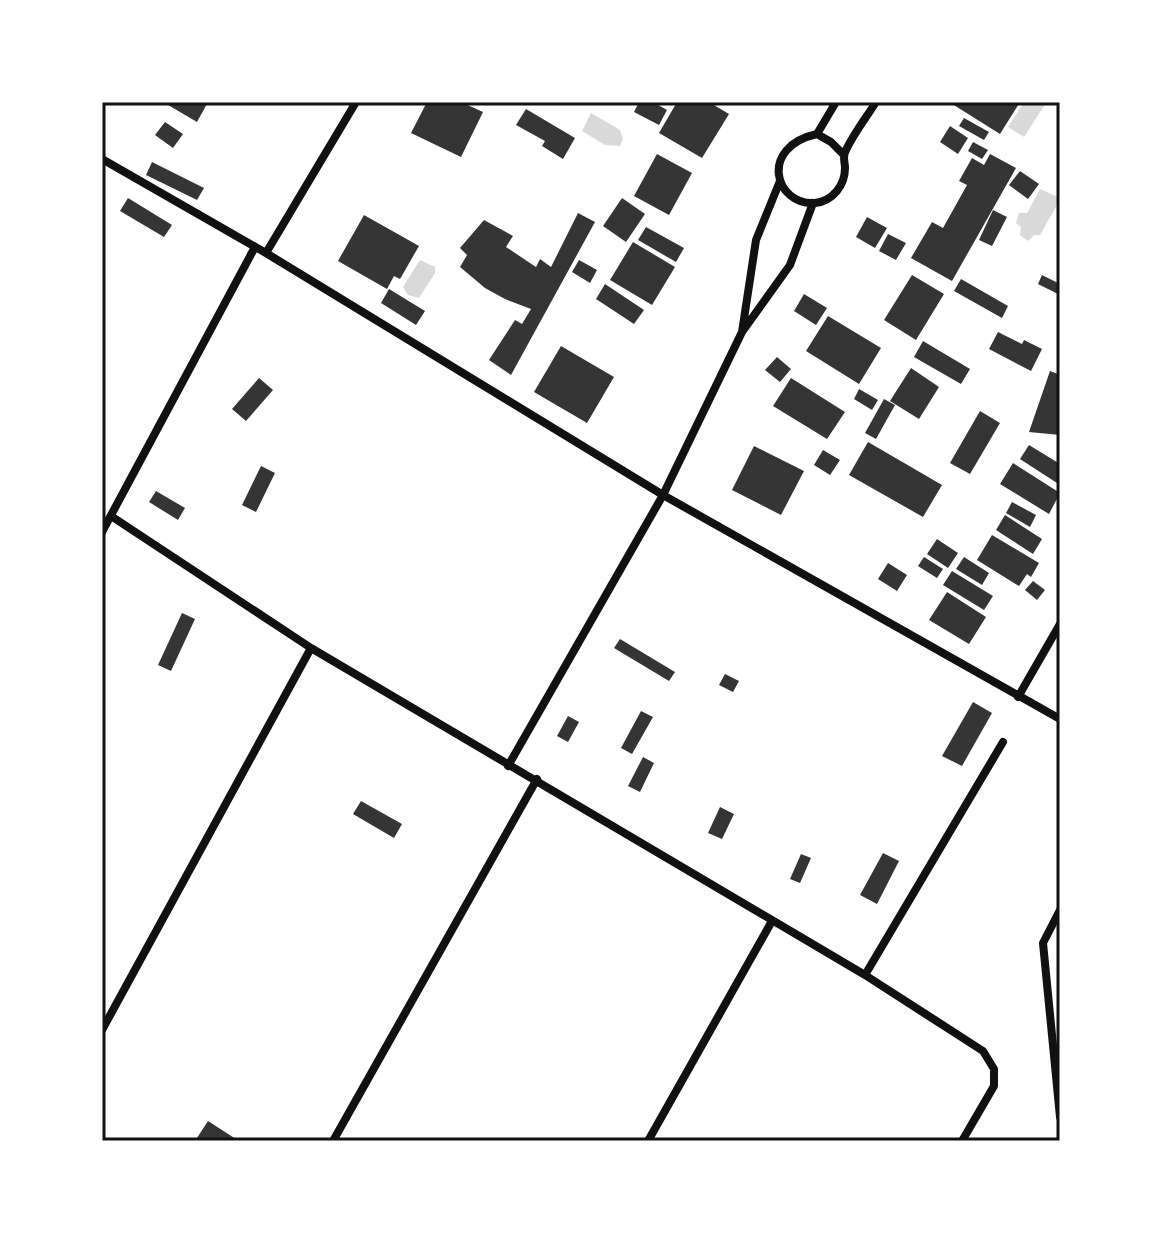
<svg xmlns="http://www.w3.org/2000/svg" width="1162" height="1243" font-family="'Titillium Web',sans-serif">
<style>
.water{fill:#d9d9d9}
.building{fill:#353535}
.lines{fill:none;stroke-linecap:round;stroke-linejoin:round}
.minor{stroke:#111;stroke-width:8}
.neatline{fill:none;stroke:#111;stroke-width:3}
</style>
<rect width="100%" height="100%" fill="#fff"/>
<path class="water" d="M 1024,102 L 1046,103 L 1024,137 L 1008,127 Z
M 591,113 L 620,130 L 623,139 L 620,146 L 605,145 L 582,131 Z
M 1040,189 L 1060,198 L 1060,200 L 1040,235 L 1034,235 L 1028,241 L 1020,235 L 1021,227 L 1016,223 L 1019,213 L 1027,213 Z
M 420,260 L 435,267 L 435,273 L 419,298 L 408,295 L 403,287 Z"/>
<path class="building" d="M 163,102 L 208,102 L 197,122 Z
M 427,102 L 461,102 L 483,112 L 461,157 L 411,133 Z
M 639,102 L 653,102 L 667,110 L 659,125 L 634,112 Z
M 677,102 L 709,102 L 729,114 L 702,158 L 659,133 Z
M 949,102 L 1020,102 L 1000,134 Z
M 526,109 L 575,138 L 563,159 L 542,146 L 545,141 L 516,125 Z
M 964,118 L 989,132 L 984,140 L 959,126 Z
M 165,122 L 183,134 L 173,148 L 155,135 Z
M 950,126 L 968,138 L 958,154 L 940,142 Z
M 973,142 L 988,150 L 982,159 L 968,151 Z
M 657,154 L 692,173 L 669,215 L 634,196 Z
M 990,154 L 1016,168 L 952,281 L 911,258 L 932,222 L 943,228 L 967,185 L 959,181 L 972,158 L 984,165 Z
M 152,162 L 204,188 L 197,200 L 146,175 Z
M 1020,171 L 1039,184 L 1028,199 L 1009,185 Z
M 128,198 L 172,225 L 164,237 L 120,211 Z
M 622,198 L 645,214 L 626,242 L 603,226 Z
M 993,210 L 1007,217 L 992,246 L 979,240 Z
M 578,213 L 595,222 L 511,375 L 489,360 L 515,320 L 522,324 L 531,309 L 505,299 L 485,288 L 460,267 L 467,255 L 460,248 L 484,220 L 513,236 L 506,247 L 536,267 L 540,259 L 551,267 Z
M 364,215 L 419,246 L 400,279 L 394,276 L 387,289 L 338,261 Z
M 867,217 L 887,228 L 875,248 L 856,237 Z
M 646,227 L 684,248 L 676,262 L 638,240 Z
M 888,234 L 906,243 L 896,260 L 879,251 Z
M 633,242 L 675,267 L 652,305 L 610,280 Z
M 579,260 L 597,270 L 590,283 L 572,272 Z
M 912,275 L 944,294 L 916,340 L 884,320 Z
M 1042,275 L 1060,284 L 1060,295 L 1038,284 Z
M 961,279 L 1008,306 L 1002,318 L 954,291 Z
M 605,284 L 644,310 L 634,324 L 596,299 Z
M 389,289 L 425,311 L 416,325 L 381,303 Z
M 804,294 L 827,308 L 816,325 L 794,311 Z
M 828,316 L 881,348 L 859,384 L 806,351 Z
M 998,332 L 1022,344 L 1024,340 L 1042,349 L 1031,371 L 989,349 Z
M 923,341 L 970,369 L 961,384 L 914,357 Z
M 561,346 L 614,377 L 587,423 L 534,392 Z
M 777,357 L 791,369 L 780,382 L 765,370 Z
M 911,368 L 939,387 L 919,419 L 890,401 Z
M 1050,371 L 1060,375 L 1060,435 L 1029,432 Z
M 259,378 L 273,390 L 246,421 L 232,409 Z
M 791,378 L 845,412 L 827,439 L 773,406 Z
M 859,389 L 878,400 L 872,410 L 854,399 Z
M 884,399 L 895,405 L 876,439 L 865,433 Z
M 980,411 L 1000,423 L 970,474 L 950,463 Z
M 868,442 L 942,485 L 923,517 L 849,475 Z
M 1029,445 L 1060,464 L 1060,479 L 1057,483 L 1020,459 Z
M 754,446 L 804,471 L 781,515 L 732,490 Z
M 823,450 L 840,460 L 830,475 L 814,465 Z
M 1013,463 L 1060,493 L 1049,514 L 1000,484 Z
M 261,466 L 275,473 L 256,512 L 242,505 Z
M 156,491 L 185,508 L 178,520 L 149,502 Z
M 1012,502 L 1036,515 L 1030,527 L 1006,513 Z
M 1005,515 L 1042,539 L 1033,554 L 996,530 Z
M 992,535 L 1039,563 L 1031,577 L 1027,574 L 1019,586 L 977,560 Z
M 937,539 L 958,553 L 948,568 L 927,554 Z
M 924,557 L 943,569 L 937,578 L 918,566 Z
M 964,557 L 989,573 L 982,585 L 956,569 Z
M 888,563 L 907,575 L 897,591 L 878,579 Z
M 952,571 L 993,596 L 984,610 L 943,585 Z
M 1033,581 L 1045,590 L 1037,600 L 1025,590 Z
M 947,592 L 986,617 L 969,644 L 929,620 Z
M 182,613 L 195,619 L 171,671 L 158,665 Z
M 620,639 L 675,672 L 669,681 L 614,648 Z
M 725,674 L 739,681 L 733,692 L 719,685 Z
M 973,702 L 992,713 L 962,766 L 942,756 Z
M 641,711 L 653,717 L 632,754 L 621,748 Z
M 568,716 L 579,722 L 568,742 L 557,736 Z
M 643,757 L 654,763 L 640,792 L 628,786 Z
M 361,801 L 402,824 L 394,838 L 353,814 Z
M 720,807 L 734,814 L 722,839 L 708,833 Z
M 883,853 L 899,861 L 877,904 L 860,895 Z
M 801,854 L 811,858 L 800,883 L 790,879 Z
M 208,1121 L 239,1141 L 195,1141 Z"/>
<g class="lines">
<path class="minor" d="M 817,134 L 836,102
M 843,154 L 831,142 L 817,134 C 758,147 775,206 815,203 C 833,201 845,185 845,168 C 845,161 842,157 846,150 C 854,133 866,118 876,102
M 102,159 L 266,253 L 663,495 L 1060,719
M 266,253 L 356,102
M 742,332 L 756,240 L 780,181
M 111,516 L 311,648 L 865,975 L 983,1051 L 994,1069 L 994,1086 L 962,1141
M 102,532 L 255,247
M 1018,697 L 1060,624
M 508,766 L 663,495 L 742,332 L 790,265 L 813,203
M 1060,910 L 1043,943 L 1060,1117
M 865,975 L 1003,742
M 102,1030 L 311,648
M 333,1141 L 537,779
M 648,1141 L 772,921"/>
</g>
<rect width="1162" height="1243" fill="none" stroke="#ffffff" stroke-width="208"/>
<rect x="104" y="104" width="954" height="1035" class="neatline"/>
</svg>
